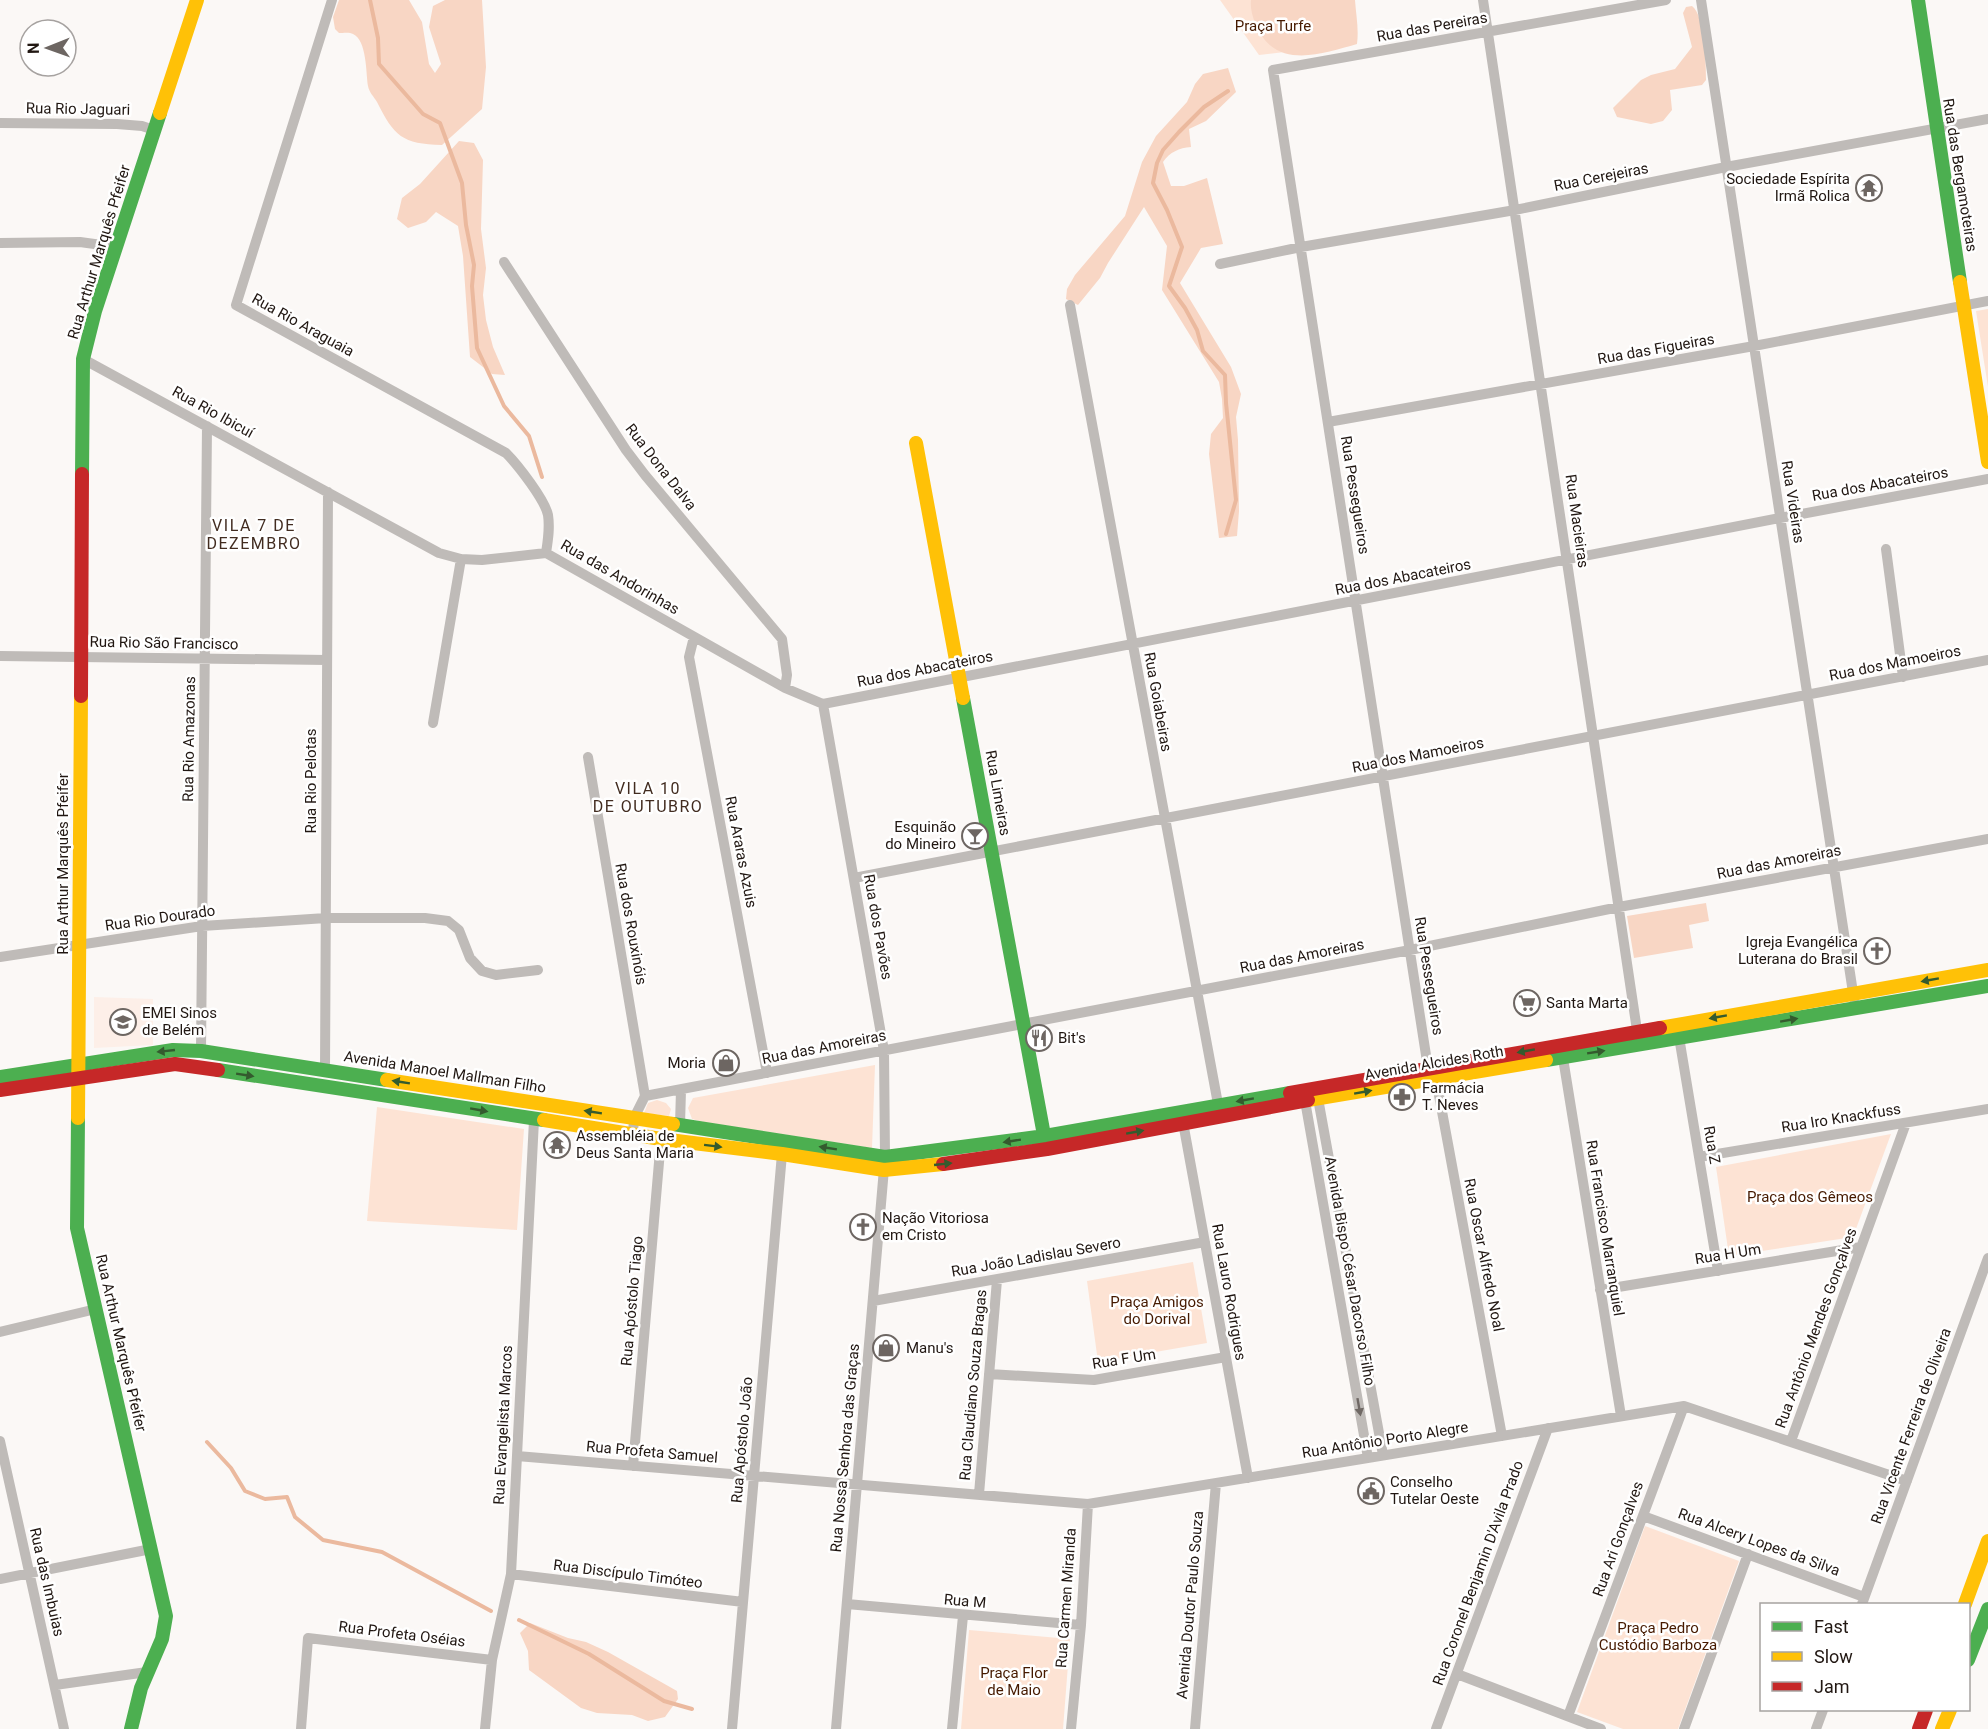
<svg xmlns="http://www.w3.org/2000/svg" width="1988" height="1729" font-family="Roboto,sans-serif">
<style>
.built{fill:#fdefe8}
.green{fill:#fde3d4}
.forest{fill:#f8d6c4}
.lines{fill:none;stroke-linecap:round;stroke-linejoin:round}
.stream{stroke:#ebb99e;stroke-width:4}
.street{stroke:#bfbbb8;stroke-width:10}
.fast{stroke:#4caf50;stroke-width:14}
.slow{stroke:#ffc107;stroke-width:14}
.jam{stroke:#c62828;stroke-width:14}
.oneway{fill:#345b2e}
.oneway2{fill:#706965}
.labels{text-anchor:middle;stroke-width:5;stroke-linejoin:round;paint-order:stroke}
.park-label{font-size:15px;fill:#461a00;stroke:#fff}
.street-label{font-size:15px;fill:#211712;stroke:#fff}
.poi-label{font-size:15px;fill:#211712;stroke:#fff;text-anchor:start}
.neighbourhood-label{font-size:16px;letter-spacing:1.5px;fill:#422c20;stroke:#fff}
</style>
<rect width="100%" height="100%" fill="#fbf8f6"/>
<path class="built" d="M 94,997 L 153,999 L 153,1045 L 94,1048 Z"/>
<path class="green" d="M 1220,0 L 1346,0 L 1352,44 L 1259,55 Z
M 1988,309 L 1988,387 L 1976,311 Z
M 875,1065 L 872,1148 L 703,1122 L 692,1119 L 688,1108 L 693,1098 Z
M 657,1100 L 666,1103 L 671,1109 L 669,1116 L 644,1113 L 648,1103 Z
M 377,1107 L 524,1129 L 517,1230 L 367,1221 Z
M 1891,1134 L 1853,1237 L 1729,1256 L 1716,1167 Z
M 1193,1262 L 1207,1343 L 1098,1362 L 1087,1281 Z
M 1645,1526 L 1739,1561 L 1678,1729 L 1623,1729 L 1577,1712 Z
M 969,1630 L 1070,1639 L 1063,1729 L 961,1729 Z"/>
<path class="forest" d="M 339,0 L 409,0 L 422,22 L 429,64 L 435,73 L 441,64 L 429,27 L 433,6 L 445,0 L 482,0 L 486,67 L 482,109 L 442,145 C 402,144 394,136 377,102 C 374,97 369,92 368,86 C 366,74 367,40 353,34 C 350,32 343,33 339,33 L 335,29 L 333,17 Z
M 1251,0 L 1355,0 C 1356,15 1359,29 1357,44 C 1322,54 1276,70 1257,27 C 1253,19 1250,9 1251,0 Z
M 1692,6 C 1705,16 1706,63 1706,80 L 1702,85 L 1670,90 L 1672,110 L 1663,121 L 1651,124 L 1617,117 L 1613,108 L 1641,80 L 1651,75 L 1675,69 L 1692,47 L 1683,13 L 1686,7 Z
M 1228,68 L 1236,92 L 1206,121 L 1189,129 L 1191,147 C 1179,148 1170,152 1163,162 L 1171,186 L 1184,186 L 1207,178 L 1223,244 L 1201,248 L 1180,283 L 1231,367 L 1241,394 L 1236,417 L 1238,440 L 1239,511 L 1237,536 L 1219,538 L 1209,454 L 1211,434 L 1223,418 L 1222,399 L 1219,382 L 1162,290 L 1167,246 L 1144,207 L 1108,263 L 1100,278 L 1078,305 L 1066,299 L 1067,289 L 1075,275 L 1125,216 L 1142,162 L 1156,136 L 1187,102 L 1195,84 L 1203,74 Z
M 459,141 L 474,143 L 483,160 L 481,229 L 486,268 L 483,295 L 486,320 L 493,347 L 505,375 L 492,374 L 470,357 L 463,256 L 458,226 L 436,212 L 426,222 L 408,228 L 397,219 L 402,198 L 420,184 Z
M 1706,903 L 1709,921 L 1689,925 L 1693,948 L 1634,958 L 1627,916 Z
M 530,1623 L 568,1638 L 586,1642 L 608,1652 L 677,1691 L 678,1699 L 665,1717 L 648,1721 L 632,1715 L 597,1713 L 581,1708 L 529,1670 L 528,1651 L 520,1633 Z"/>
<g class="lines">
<path class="stream" d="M 370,0 L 378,38 L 379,64 L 423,114 L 440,123 L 462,183 L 466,225 L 474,265 L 472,286 L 477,348 L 504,406 L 529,436 L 542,477
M 1226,534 L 1236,500 L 1226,403 L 1225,375 L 1203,351 L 1197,330 L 1185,308 L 1169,286 L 1182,247 L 1167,210 L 1153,183 L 1157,163 L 1163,150 L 1179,132 L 1204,107 L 1228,91
M 207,1442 L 231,1468 L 245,1491 L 265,1499 L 287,1497 L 295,1517 L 323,1540 L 382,1552 L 491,1611
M 519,1620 L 589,1654 L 664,1701 L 692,1709"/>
<path class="street" d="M 332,0 L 236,305 L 506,453 C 518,465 545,500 548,515 C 550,528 548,540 546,553
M 1483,0 L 1638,1037
M 1701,0 L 1854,999
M 0,123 L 117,124 L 142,126 L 154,130
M 0,243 L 80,242 L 116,247
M 504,262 L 626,450 L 645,475 L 782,639 L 787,675 L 785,688
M 1220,264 L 1301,247 L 1515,210 L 1726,167 L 1988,119
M 1070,305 L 1218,1104
M 83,359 L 439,553 L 461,559 L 482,560 L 546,553 L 785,688 L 823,704
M 1328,422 L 1754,346 L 1988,301
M 1886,549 L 1903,677
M 694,637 L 689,657 L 767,1073
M 0,656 L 327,660
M 823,704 L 1780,518 L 1988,479
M 823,704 L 884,1051 L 885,1157 L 836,1729
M 433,723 L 461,559
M 588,757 L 645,1096
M 854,878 L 1988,660
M 0,957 L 202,926 L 326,918 L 425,918 L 448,921 L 459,930 L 470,958 L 482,971 L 496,975 L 538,970
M 1678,1031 L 1718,1271
M 201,1051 L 207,426
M 1562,1052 L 1621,1416
M 325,1070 L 328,492
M 1317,1093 L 1383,1455
M 1304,1095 L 1368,1458
M 1182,1117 L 1248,1478
M 680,1125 L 681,1090
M 633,1135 L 634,1118 L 645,1096 L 1410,950 L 1619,907 L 1988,839
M 1699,1157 L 1988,1109
M 1600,1290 L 1861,1247
M 873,1301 L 1205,1242
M 0,1332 L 96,1309
M 989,1374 L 1094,1380 L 1226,1357
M 1502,1436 L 1436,1079 L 1428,1068 L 1273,70 L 1666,0
M 0,1441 L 64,1729
M 1791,1441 L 1906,1123
M 517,1456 L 1088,1504 L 1684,1406 L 1907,1481
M 633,1466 L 661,1139
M 979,1494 L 997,1280
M 1643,1516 L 1864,1597
M 511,1574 L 743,1602
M 0,1579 L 151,1549
M 847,1604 L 1081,1625
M 1862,1604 L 1988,1258
M 1457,1674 L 1601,1729
M 55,1685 L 147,1672
M 1568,1716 L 1684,1406
M 301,1729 L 308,1638 L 492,1660
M 485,1729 L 492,1660 L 511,1574 L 534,1120
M 732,1729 L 782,1154
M 952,1729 L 963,1616
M 1071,1729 L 1081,1625 L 1088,1504
M 1195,1729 L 1216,1483
M 1436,1729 L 1548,1428
M 1684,1729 L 1748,1554
M 1816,1729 L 1823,1710"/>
<path class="fast" d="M 1918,0 L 1960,282
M 82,474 L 83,359 L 95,311 L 160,113
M 963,698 L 1046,1146
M 1546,1060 L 1988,986
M 218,1070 L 544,1120
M 0,1077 L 173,1050 L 201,1051 L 387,1080
M 78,1118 L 77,1228 L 166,1616 L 162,1639 L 141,1688 L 131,1729
M 673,1124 L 885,1157 L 1045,1136 L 1290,1093
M 1968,1660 L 1988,1609"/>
<path class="slow" d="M 160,113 L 197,0
M 1960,282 L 1988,462
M 916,443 L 963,698
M 1660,1028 L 1988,970
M 387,1080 L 673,1124
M 1308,1100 L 1546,1060
M 78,1118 L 81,696
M 544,1120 L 661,1139 L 782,1154 L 884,1170 L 943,1164
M 1965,1604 L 1988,1541
M 1942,1729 L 1950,1710"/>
<path class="jam" d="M 81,696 L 82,474
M 0,1090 L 175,1064 L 218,1070
M 1290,1093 L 1660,1028
M 943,1164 L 1047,1149 L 1308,1100
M 1919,1729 L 1926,1710"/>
</g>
<defs><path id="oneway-solid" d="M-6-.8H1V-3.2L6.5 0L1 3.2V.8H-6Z" transform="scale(1.5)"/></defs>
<g class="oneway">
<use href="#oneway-solid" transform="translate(1930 980) rotate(170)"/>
<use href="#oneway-solid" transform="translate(1718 1017) rotate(170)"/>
<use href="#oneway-solid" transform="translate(1789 1020) rotate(-10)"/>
<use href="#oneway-solid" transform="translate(166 1051) rotate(174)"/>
<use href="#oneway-solid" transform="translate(1526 1051) rotate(170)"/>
<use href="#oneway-solid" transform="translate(1596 1052) rotate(-9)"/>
<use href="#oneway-solid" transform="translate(245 1075) rotate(9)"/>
<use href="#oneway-solid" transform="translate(401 1082) rotate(-171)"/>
<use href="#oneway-solid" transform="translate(1363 1092) rotate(-10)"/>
<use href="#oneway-solid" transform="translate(1245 1100) rotate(170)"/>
<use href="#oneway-solid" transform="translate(479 1110) rotate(10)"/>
<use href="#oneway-solid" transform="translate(593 1112) rotate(-171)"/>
<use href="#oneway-solid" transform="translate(1135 1132) rotate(-10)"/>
<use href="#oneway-solid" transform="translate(1012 1141) rotate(171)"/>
<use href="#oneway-solid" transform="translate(713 1146) rotate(7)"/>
<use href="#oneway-solid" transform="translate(828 1148) rotate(-171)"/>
<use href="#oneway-solid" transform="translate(943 1164) rotate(-6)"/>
</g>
<use class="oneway2" href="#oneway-solid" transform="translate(1359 1407) rotate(80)"/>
<defs>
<symbol id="temple-ring" viewBox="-11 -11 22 22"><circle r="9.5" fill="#fff" stroke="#6d6662" stroke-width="1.5"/><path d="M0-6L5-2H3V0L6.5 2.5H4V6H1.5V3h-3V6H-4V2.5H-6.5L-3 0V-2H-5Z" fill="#6d6662"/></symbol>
<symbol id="bar-ring" viewBox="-11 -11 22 22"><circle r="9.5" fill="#fff" stroke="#6d6662" stroke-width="1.5"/><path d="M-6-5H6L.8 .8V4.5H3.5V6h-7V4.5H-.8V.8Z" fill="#6d6662"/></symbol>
<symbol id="church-ring" viewBox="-11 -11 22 22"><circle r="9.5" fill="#fff" stroke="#6d6662" stroke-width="1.5"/><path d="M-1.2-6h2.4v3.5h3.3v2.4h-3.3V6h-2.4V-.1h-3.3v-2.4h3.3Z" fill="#6d6662"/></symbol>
<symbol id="supermarket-ring" viewBox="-11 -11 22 22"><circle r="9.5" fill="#fff" stroke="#6d6662" stroke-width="1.5"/><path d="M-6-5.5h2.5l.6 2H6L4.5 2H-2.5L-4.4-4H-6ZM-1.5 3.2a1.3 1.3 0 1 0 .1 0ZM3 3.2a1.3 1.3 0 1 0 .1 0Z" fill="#6d6662"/></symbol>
<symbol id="school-ring" viewBox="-11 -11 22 22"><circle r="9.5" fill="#fff" stroke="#6d6662" stroke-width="1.5"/><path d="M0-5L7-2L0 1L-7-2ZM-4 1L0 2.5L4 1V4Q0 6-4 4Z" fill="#6d6662"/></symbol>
<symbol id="restaurant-ring" viewBox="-11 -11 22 22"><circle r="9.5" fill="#fff" stroke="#6d6662" stroke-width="1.5"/><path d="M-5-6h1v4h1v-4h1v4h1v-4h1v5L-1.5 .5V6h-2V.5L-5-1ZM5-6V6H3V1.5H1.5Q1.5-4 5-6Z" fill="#6d6662"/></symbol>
<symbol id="shop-ring" viewBox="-11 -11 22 22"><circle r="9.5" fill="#fff" stroke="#6d6662" stroke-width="1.5"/><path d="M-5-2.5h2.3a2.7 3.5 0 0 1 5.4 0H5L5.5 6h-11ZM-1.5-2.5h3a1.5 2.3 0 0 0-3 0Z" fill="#6d6662"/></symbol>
<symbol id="pharmacy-ring" viewBox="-11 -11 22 22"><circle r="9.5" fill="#fff" stroke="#6d6662" stroke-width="1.5"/><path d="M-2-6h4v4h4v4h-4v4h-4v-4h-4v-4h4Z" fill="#6d6662"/></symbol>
<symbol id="civic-ring" viewBox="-11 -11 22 22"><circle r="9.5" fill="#fff" stroke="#6d6662" stroke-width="1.5"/><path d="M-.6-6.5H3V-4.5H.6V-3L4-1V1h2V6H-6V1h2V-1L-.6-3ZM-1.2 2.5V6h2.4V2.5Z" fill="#6d6662"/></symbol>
</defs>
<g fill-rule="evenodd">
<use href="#temple-ring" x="1854" y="173" width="30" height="30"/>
<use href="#bar-ring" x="960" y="821" width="30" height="30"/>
<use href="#church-ring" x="1862" y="936" width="30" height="30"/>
<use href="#supermarket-ring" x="1512" y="988" width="30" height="30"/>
<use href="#school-ring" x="108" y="1007" width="30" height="30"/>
<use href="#restaurant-ring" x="1024" y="1023" width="30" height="30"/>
<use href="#shop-ring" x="711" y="1048" width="30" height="30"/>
<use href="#pharmacy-ring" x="1387" y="1082" width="30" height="30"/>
<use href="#temple-ring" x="542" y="1130" width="30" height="30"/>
<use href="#church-ring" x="848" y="1212" width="30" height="30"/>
<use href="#shop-ring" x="871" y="1333" width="30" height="30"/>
<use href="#civic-ring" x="1356" y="1476" width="30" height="30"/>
</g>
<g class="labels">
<g class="park-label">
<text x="1273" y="31">Praça Turfe</text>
<text x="1810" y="1202">Praça dos Gêmeos</text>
<text x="1157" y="1307">Praça Amigos<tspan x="1157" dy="17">do Dorival</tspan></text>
<text x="1658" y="1633">Praça Pedro<tspan x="1658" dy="17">Custódio Barboza</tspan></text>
<text x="1014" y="1678">Praça Flor<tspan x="1014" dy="17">de Maio</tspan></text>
</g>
<g class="street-label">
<text transform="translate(1432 27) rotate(-10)" y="5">Rua das Pereiras</text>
<text transform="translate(78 109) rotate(1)" y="5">Rua Rio Jaguari</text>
<text transform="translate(1960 175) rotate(81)" y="5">Rua das Bergamoteiras</text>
<text transform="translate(1601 177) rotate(-11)" y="5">Rua Cerejeiras</text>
<text transform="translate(99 252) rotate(-73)" y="5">Rua Arthur Marquês Pfeifer</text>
<text transform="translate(303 325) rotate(29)" y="5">Rua Rio Araguaia</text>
<text transform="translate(1656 349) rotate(-10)" y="5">Rua das Figueiras</text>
<text transform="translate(213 412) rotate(29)" y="5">Rua Rio Ibicuí</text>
<text transform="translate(661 467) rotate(52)" y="5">Rua Dona Dalva</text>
<text transform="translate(1880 484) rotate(-10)" y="5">Rua dos Abacateiros</text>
<text transform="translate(1355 495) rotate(81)" y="5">Rua Pessegueiros</text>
<text transform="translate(1793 502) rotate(81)" y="5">Rua Videiras</text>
<text transform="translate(1577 521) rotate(82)" y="5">Rua Macieiras</text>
<text transform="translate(620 577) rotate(30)" y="5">Rua das Andorinhas</text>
<text transform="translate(1403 577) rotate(-11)" y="5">Rua dos Abacateiros</text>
<text transform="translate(164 643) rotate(1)" y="5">Rua Rio São Francisco</text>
<text transform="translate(1895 663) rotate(-11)" y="5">Rua dos Mamoeiros</text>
<text transform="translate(925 669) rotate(-11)" y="5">Rua dos Abacateiros</text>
<text transform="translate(1158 702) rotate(80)" y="5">Rua Goiabeiras</text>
<text transform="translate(189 739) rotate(-89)" y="5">Rua Rio Amazonas</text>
<text transform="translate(1418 755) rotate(-11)" y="5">Rua dos Mamoeiros</text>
<text transform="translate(311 781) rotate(-90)" y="5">Rua Rio Pelotas</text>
<text transform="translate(998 793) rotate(80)" y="5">Rua Limeiras</text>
<text transform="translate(741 852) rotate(79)" y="5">Rua Araras Azuis</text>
<text transform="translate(1779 862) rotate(-11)" y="5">Rua das Amoreiras</text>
<text transform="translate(63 864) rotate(-90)" y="5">Rua Arthur Marquês Pfeifer</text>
<text transform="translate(160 918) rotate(-8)" y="5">Rua Rio Dourado</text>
<text transform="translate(631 924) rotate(80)" y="5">Rua dos Rouxinóis</text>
<text transform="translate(878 927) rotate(80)" y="5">Rua dos Pavões</text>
<text transform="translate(1302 956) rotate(-11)" y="5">Rua das Amoreiras</text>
<text transform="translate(1429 976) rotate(81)" y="5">Rua Pessegueiros</text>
<text transform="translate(824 1047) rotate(-11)" y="5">Rua das Amoreiras</text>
<text transform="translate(1434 1063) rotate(-10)" y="5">Avenida Alcides Roth</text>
<text transform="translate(445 1072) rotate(9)" y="5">Avenida Manoel Mallman Filho</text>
<text transform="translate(1841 1118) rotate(-9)" y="5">Rua Iro Knackfuss</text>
<text transform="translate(1712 1145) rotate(80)" y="5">Rua Z</text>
<text transform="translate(1605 1228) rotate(81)" y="5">Rua Francisco Marranquiel</text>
<text transform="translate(1728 1254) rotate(-9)" y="5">Rua H Um</text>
<text transform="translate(1484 1255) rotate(79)" y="5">Rua Oscar Alfredo Noal</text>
<text transform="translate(1036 1257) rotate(-10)" y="5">Rua João Ladislau Severo</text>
<text transform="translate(1350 1271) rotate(80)" y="5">Avenida Bispo César Dacorso Filho</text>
<text transform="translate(1229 1292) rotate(80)" y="5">Rua Lauro Rodrigues</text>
<text transform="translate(632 1301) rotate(-85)" y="5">Rua Apóstolo Tiago</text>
<text transform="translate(1816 1328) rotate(-70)" y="5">Rua Antônio Mendes Gonçalves</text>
<text transform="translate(121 1343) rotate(77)" y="5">Rua Arthur Marquês Pfeifer</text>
<text transform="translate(1124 1359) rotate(-9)" y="5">Rua F Um</text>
<text transform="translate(973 1385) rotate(-85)" y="5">Rua Claudiano Souza Bragas</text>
<text transform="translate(503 1425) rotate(-87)" y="5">Rua Evangelista Marcos</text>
<text transform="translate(1911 1426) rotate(-70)" y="5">Rua Vicente Ferreira de Oliveira</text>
<text transform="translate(742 1440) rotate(-85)" y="5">Rua Apóstolo João</text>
<text transform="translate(1385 1440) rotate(-9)" y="5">Rua Antônio Porto Alegre</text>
<text transform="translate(845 1448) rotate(-85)" y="5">Rua Nossa Senhora das Graças</text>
<text transform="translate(652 1452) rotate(5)" y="5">Rua Profeta Samuel</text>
<text transform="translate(1618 1539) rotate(-70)" y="5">Rua Ari Gonçalves</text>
<text transform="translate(1759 1542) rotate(20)" y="5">Rua Alcery Lopes da Silva</text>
<text transform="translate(1478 1573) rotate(-70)" y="5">Rua Coronel Benjamin D'Avila Prado</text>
<text transform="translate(628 1574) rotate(7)" y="5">Rua Discípulo Timóteo</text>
<text transform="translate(47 1582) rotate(77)" y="5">Rua das Imbuias</text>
<text transform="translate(1066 1598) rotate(-86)" y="5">Rua Carmen Miranda</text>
<text transform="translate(965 1601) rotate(5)" y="5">Rua M</text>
<text transform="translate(1190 1605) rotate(-85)" y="5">Avenida Doutor Paulo Souza</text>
<text transform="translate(402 1634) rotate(7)" y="5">Rua Profeta Oséias</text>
</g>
<g class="poi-label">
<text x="1850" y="184" text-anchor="end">Sociedade Espírita<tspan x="1850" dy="17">Irmã Rolica</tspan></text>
<text x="956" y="832" text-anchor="end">Esquinão<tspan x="956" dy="17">do Mineiro</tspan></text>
<text x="1858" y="947" text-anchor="end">Igreja Evangélica<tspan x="1858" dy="17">Luterana do Brasil</tspan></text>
<text x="1546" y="1008">Santa Marta</text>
<text x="142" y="1018">EMEI Sinos<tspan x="142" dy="17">de Belém</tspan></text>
<text x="1058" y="1043">Bit's</text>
<text x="706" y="1068" text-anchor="end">Moria</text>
<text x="1422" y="1093">Farmácia<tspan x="1422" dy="17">T. Neves</tspan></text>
<text x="576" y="1141">Assembléia de<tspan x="576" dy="17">Deus Santa Maria</tspan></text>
<text x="882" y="1223">Nação Vitoriosa<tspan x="882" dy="17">em Cristo</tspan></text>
<text x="906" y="1353">Manu's</text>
<text x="1390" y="1487">Conselho<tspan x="1390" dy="17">Tutelar Oeste</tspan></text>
</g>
<g class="neighbourhood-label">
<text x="254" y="531">VILA 7 DE<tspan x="254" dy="18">DEZEMBRO</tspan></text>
<text x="648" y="794">VILA 10<tspan x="648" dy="18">DE OUTUBRO</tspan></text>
</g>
</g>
<rect x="1760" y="1603" width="210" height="108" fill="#ffffff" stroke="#a6a2a0" stroke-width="1.5"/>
<rect x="1772" y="1622" width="30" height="9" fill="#4caf50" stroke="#a6a2a0" stroke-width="1.5"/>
<text x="1814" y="1633" font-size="18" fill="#211712">Fast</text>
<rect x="1772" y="1652" width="30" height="9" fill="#ffc107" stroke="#a6a2a0" stroke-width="1.5"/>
<text x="1814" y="1663" font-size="18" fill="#211712">Slow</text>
<rect x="1772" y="1682" width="30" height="9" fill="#c62828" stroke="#a6a2a0" stroke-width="1.5"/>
<text x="1814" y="1693" font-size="18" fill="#211712">Jam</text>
<g transform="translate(48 48) rotate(269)"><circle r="28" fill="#ffffff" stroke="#a6a2a0" stroke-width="1.5"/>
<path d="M0-4.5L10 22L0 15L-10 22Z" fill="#6d6662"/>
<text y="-9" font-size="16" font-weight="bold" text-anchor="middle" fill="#211712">N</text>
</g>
</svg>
